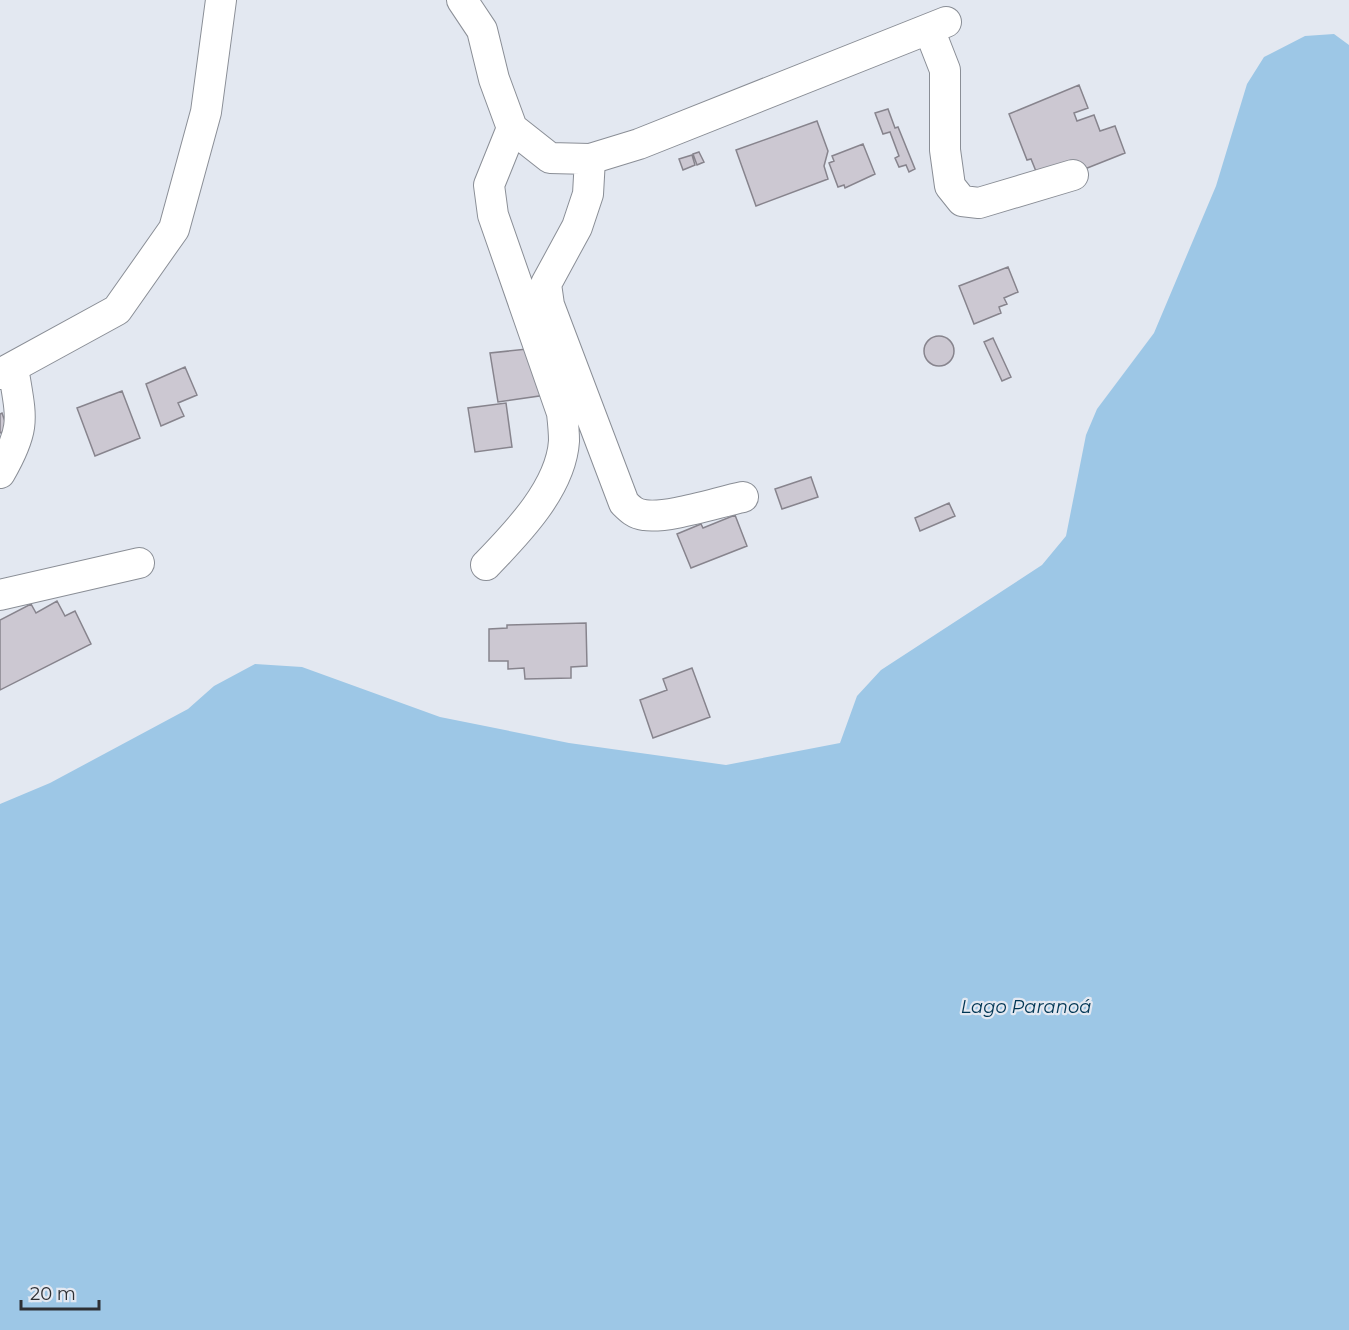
<svg xmlns="http://www.w3.org/2000/svg" width="1349" height="1330" font-family="Montserrat,sans-serif">
<style>
.water{fill:#9dc7e6}
.building{fill:#ccc8d2;stroke:#87848d;stroke-width:1.5}
.lines{fill:none;stroke-linecap:round;stroke-linejoin:round}
.minor-casing{stroke:#8a8e96;stroke-width:32}
.minor{stroke:#fff;stroke-width:30}
.labels{text-anchor:middle;stroke-width:4.5;stroke-linejoin:round;paint-order:stroke}
.water-label{font-size:18px;font-style:italic;fill:#003654;stroke:#e3e8f1}
</style>
<rect width="100%" height="100%" fill="#e3e8f1"/>
<path class="water" d="M 1334,34 L 1349,45 L 1349,1330 L 0,1330 L 0,804 L 50,783 L 188,709 L 214,686 L 255,664 L 302,667 L 440,717 L 569,743 L 726,765 L 840,743 L 857,696 L 881,670 L 1042,565 L 1066,536 L 1086,435 L 1097,409 L 1154,333 L 1216,186 L 1247,84 L 1264,57 L 1305,36 Z"/>
<path class="building" d="M 1079,85 L 1088,108 L 1074,113 L 1077,121 L 1094,115 L 1100,131 L 1115,126 L 1125,153 L 1042,186 L 1031,159 L 1027,160 L 1009,114 Z
M 888,109 L 895,128 L 898,127 L 915,169 L 909,172 L 906,165 L 899,167 L 895,158 L 899,156 L 890,132 L 883,134 L 875,113 Z
M 817,121 L 828,151 L 824,166 L 828,179 L 756,206 L 736,150 Z
M 863,144 L 875,174 L 845,188 L 844,185 L 838,187 L 829,163 L 834,161 L 832,156 Z
M 699,152 L 704,162 L 697,165 L 693,154 Z
M 692,155 L 695,165 L 683,170 L 679,159 Z
M 1008,267 L 1018,292 L 1004,298 L 1007,304 L 999,307 L 1001,313 L 974,324 L 959,286 Z
M924 351a15 15 0 1 1 30 0a15 15 0 1 1-30 0Z
M 993,338 L 1011,377 L 1002,381 L 984,342 Z
M 537,348 L 546,395 L 498,402 L 490,353 Z
M 185,367 L 197,395 L 178,403 L 184,416 L 161,426 L 146,384 Z
M 122,391 L 140,438 L 95,456 L 77,408 Z
M 506,403 L 512,447 L 475,452 L 468,408 Z
M 2,413 L 8,430 L 0,433 L 0,414 Z
M 811,477 L 818,497 L 782,509 L 775,489 Z
M 949,503 L 955,516 L 920,531 L 915,518 Z
M 735,515 L 747,546 L 691,568 L 677,534 L 701,524 L 703,528 Z
M 57,601 L 65,616 L 75,611 L 91,644 L 0,690 L 0,620 L 31,604 L 36,613 Z
M 586,623 L 587,666 L 571,667 L 571,678 L 525,679 L 524,668 L 508,669 L 508,661 L 489,661 L 489,629 L 507,628 L 507,625 Z
M 692,668 L 710,717 L 653,738 L 640,700 L 667,690 L 663,679 Z"/>
<g class="lines">
<defs>
<path id="minor" d="M 462,0 L 482,30 L 494,79 L 512,128 L 550,158 L 590,159 L 639,144 L 946,22
M 929,29 L 945,70 L 945,150 L 950,186 L 962,201 L 979,203 L 1073,175
M 590,159 L 588,194 L 577,227 L 546,284 L 549,305 L 624,503 C 630,509 635,514 644,515 C 667,519 718,502 743,497
M 0,374 L 117,310 L 174,229 L 206,112 L 221,0
M 0,473 C 27,426 21,418 13,367
M 486,565 C 517,533 561,488 564,441 C 564,432 563,422 562,413 L 493,215 L 489,185 L 512,128
M 0,595 L 139,563"/>
</defs>
<use href="#minor" class="minor-casing"/>
<use href="#minor" class="minor"/>
</g>
<g class="labels">
<g class="water-label">
<text x="1026" y="1013">Lago Paranoá</text>
</g>
</g>
<path d="M21 1300v9h78v-9" fill="none" stroke="#2e3034" stroke-width="3"/>
<text x="30" y="1300" font-size="18" fill="#2e3034" stroke="#e3e8f1" stroke-width="4.5" paint-order="stroke">20 m</text>
</svg>
